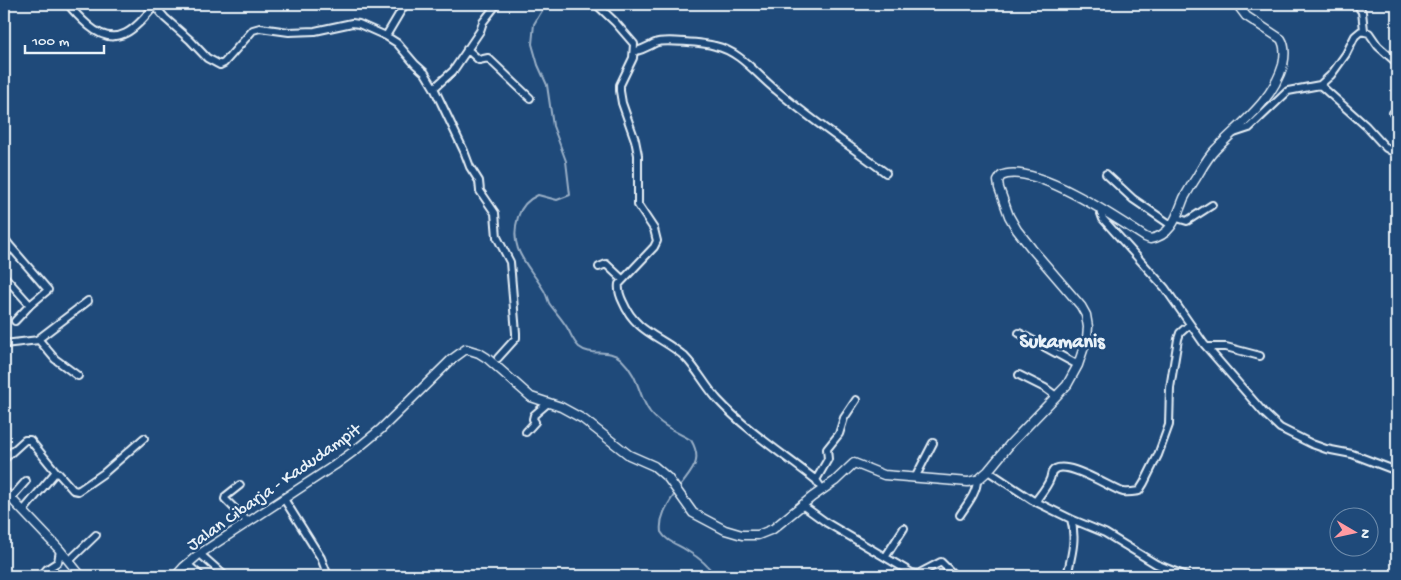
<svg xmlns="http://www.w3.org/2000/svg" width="1401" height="580" font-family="'Gochi Hand',sans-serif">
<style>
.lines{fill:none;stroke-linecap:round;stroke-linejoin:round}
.stream{stroke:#9ab0c7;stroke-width:2}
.minor-casing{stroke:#e8f1f8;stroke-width:10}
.tertiary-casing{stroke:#e8f1f8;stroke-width:11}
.minor{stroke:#1f4a7a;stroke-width:6}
.tertiary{stroke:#1f4a7a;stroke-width:8}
.labels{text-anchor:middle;stroke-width:5;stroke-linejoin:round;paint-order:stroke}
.street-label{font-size:18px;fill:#e8f1f8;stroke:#1f4a7a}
.quarter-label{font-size:20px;font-weight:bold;fill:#e8f1f8;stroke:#1f4a7a}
</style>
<rect width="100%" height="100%" fill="#1f4a7a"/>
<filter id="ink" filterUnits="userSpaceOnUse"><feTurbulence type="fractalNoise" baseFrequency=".02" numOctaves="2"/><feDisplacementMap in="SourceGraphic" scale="10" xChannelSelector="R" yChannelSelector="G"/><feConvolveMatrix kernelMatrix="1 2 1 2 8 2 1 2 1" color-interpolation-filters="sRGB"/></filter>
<g filter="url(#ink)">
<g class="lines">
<path class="stream" d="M 546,4 L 534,24 L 532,44 L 538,65 L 547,85 L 553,126 L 566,161 L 570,195 L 557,200 L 538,195 C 529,199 521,207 518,217 C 508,250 528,264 543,289 C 546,293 547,298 549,303 C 555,312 564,321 569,331 C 572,337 574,342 579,347 C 591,357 609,348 621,359 C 640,377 638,396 650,412 C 661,426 677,432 691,440 C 704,462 691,471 679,488
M 676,492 C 668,504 659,516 661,532 C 667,542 677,544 686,550 C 698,557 709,565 715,576"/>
<defs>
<path id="minor" d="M 68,4 C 74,12 81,19 89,26 C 117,50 137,28 155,5
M 153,4 L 165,18 L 190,40 L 207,58 L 220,65 L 224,63 L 253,30 L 260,28 L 289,32 L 315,31 L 352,23 L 359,24 L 386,36 L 397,43 L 415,64 L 425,73 L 434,88 L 464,151 L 470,167 L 479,181 L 480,191 L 495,213 L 497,237 L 510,262 L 516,333 L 516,338 L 498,358
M 596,4 L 615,22 L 634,44 L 633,58 L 620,85 L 620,91 L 622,103 L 635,140 L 638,155 L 638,205 L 654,229 L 657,241 L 654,247 L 619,284 C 618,290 620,296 623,302 C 636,333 663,337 685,357 C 697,369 706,387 718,400 C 747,431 783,454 816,480 L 822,489
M 1357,4 L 1362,12 L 1364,30
M 386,36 L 405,4
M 467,49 L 479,60 L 488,58 L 530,98
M 634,52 C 644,49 647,47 655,43 C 662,39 706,43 715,46 C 740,51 757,75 776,90 C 811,120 849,145 886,173
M 1320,85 L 1366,126 L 1386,148 L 1393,152 L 1397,151
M 434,88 L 453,71 L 480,31 L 483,22 L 497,4
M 1393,113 L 1397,117
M 1234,133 L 1249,128 L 1288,91 L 1320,85 L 1331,75 L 1346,54 L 1355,36 L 1361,31 L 1369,33 L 1378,46 L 1397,63
M 1106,174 L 1133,199 L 1171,225
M 1099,208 L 1103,219 L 1165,288 L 1204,344 L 1264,413 L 1280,428 L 1312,444 L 1326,449 L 1352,454 L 1397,471
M 1177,218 L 1187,221 L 1212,205
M 4,238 L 11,247
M 4,257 L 11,247 L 48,290 L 30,305 L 15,321
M 599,267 L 606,264 L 622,279
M 4,276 L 30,305
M 1019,333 L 1078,365
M 37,340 L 88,301
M 4,344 L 39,340 L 55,359 L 78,376
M 1207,347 L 1226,347 L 1260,356
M 1019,375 L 1045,388 L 1056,396
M 526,432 L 535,422 L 533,419 L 534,415 L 548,403
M 4,459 L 25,440 L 30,440 L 57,473
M 988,471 L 1032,500 L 1071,519 C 1077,539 1071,557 1067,576
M 915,478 L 933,443
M 816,480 L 828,459 L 827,449 L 839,434 L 844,418 L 856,400
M 240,485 L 226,496 L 225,499 L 248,522
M 11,498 L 26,481
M 284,499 L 321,558 L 328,576
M 1035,502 C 1040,495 1047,487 1050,479 C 1051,477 1051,473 1052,472 C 1062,456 1110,488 1123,492 C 1128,493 1133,492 1139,491 L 1144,483 L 1158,455 L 1169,425 L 1170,388 L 1178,339 L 1180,333 L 1190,324
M 802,505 L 827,523 L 912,573 L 918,574 L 941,562 L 955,576
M 23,511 L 54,474 L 58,473 L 73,490 L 78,491 L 104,473 L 144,438
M 960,515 C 967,504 977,493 977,480
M 1071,519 L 1105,533 L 1156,564 L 1186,576
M 200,554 L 225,576
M 886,556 L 904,528
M 69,561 L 96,535
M 187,564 L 201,576
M 41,576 L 47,569 L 58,562 L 60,550"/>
<path id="tertiary" d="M 4,491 L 59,549 L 81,576
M 176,576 L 184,567 L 198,555 L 335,465 L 358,448 L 381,429 L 451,360 L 466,349 L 479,353 L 487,358 L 531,397 L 561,407 L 583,419 L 629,455 L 654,466 L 668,478 L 693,513 L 725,530 L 742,535 L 758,535 L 773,529 L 812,497 L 835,481 L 854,463 L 884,475 L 968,482 L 979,479 L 988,471 L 1011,443 L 1067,385 L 1078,365 L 1087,338 L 1088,327 L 1086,315 L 1081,306 L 1032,249 L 1017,230 L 1009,216 L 999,188 L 998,181 L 1001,176 C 1032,161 1118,219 1145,237 L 1150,239 C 1172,236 1177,215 1184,198 C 1188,191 1192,184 1196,178 C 1202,168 1207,158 1215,150 C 1241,123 1272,102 1283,65 C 1285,56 1286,47 1281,39 L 1246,16 L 1237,4"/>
</defs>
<use href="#minor" class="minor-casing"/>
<use href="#tertiary" class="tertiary-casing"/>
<use href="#minor" class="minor"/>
<use href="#tertiary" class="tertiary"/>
</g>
</g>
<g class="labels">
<g class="street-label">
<text transform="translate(273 486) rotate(-35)" y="6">Jalan Cibarja - Kadudampit</text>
</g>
<g class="quarter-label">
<text x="1062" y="347">Sukamanis</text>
</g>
</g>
<rect width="1401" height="580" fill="none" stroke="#1f4a7a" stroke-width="20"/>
<rect x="10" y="10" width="1381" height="560" fill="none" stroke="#e8f1f8" stroke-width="2" filter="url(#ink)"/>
<g transform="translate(1354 532) rotate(99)"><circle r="24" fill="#1f4a7a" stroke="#6f8dac"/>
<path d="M0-4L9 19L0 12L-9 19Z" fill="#ff9aa2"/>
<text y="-8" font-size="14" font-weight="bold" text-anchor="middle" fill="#e8f1f8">N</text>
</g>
<path d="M25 45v8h79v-8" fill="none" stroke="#e8f1f8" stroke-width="2.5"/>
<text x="32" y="45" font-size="15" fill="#e8f1f8" stroke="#1f4a7a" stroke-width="4" paint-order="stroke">100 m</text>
</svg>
